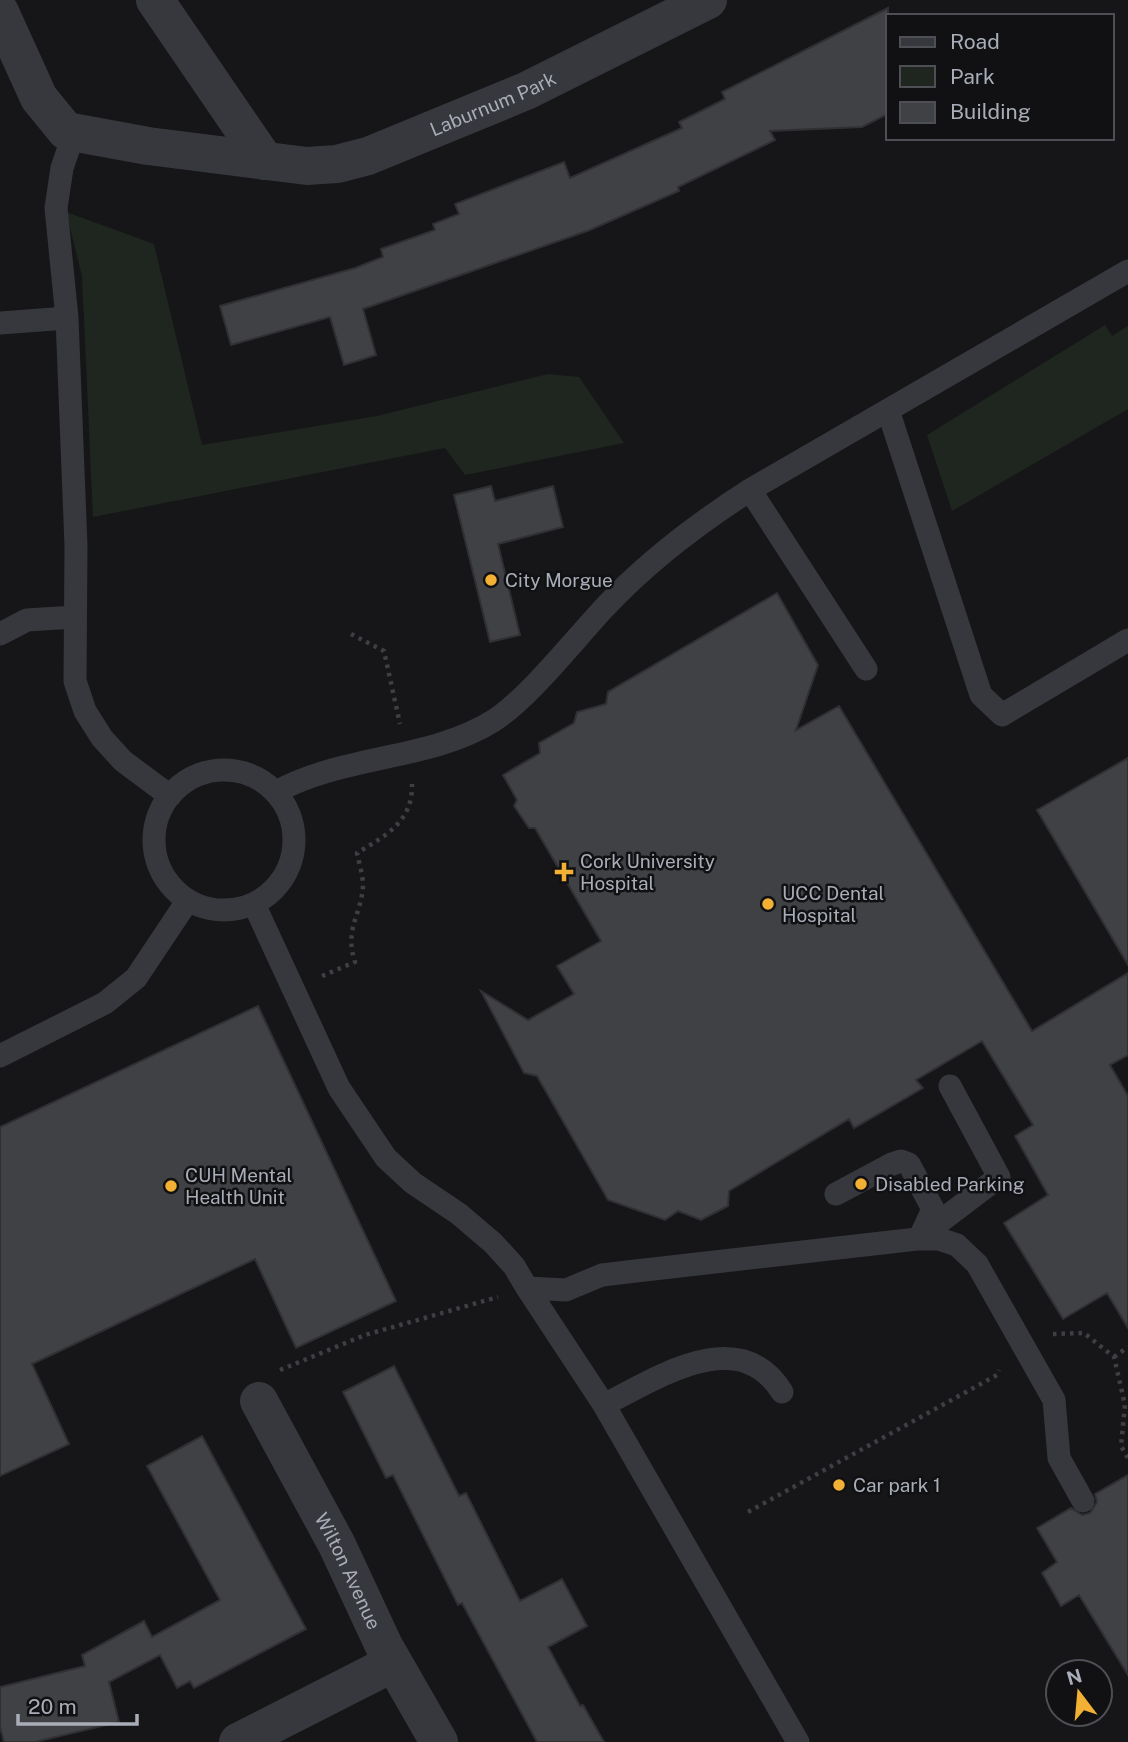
<svg xmlns="http://www.w3.org/2000/svg" width="1128" height="1742" font-family="'Public Sans',sans-serif">
<style>
.green{fill:#1e261f}
.building{fill:#404145;stroke:#303034;stroke-width:2}
.lines{fill:none;stroke-linecap:round;stroke-linejoin:round}
.path{stroke:#3d3f44;stroke-width:4.5;stroke-dasharray:3.5 5;stroke-linecap:butt}
.lane{stroke:#37383d;stroke-width:23}
.street{stroke:#37383d;stroke-width:38}
.poi-dot{fill:#f2b134;stroke:#111113;stroke-width:2.5}
.labels{text-anchor:middle;stroke-width:5;stroke-linejoin:round;paint-order:stroke}
.street-label{font-size:19px;fill:#a8adb8;stroke:#111113}
.poi-label{font-size:19px;fill:#a8adb8;stroke:#111113;text-anchor:start}
</style>
<rect width="100%" height="100%" fill="#161618"/>
<path class="green" d="M 66,212 L 154,244 L 202,445 L 377,416 L 548,374 L 579,377 L 624,443 L 465,475 L 445,448 L 93,517 L 82,276 Z
M 1105,325 L 1112,336 L 1128,326 L 1128,409 L 952,511 L 927,435 Z"/>
<path class="building" d="M 888,8 L 888,114 L 862,127 L 770,131 L 775,140 L 678,187 L 679,191 L 590,230 L 363,309 L 376,355 L 344,365 L 330,317 L 231,345 L 220,306 L 355,268 L 383,257 L 381,249 L 435,230 L 433,224 L 459,214 L 455,204 L 564,162 L 570,178 L 682,128 L 679,122 L 725,99 L 722,92 Z
M 491,486 L 495,501 L 553,486 L 563,527 L 498,544 L 520,635 L 490,642 L 454,495 Z
M 777,593 L 818,665 L 796,730 L 839,706 L 1032,1031 L 1128,973 L 1128,1055 L 1110,1065 L 1128,1096 L 1128,1328 L 1107,1293 L 1063,1319 L 1004,1223 L 1048,1195 L 1015,1136 L 1033,1125 L 982,1041 L 916,1080 L 923,1088 L 854,1128 L 849,1119 L 729,1191 L 728,1206 L 701,1220 L 678,1211 L 665,1220 L 608,1200 L 537,1076 L 524,1073 L 481,991 L 528,1020 L 574,994 L 557,966 L 601,941 L 535,828 L 529,828 L 514,806 L 517,800 L 503,775 L 540,753 L 539,743 L 574,723 L 577,712 L 606,704 L 608,692 Z
M 1128,758 L 1128,965 L 1037,810 Z
M 258,1006 L 396,1301 L 296,1348 L 255,1259 L 32,1364 L 69,1444 L 0,1476 L 0,1127 Z
M 394,1366 L 459,1496 L 466,1493 L 520,1601 L 562,1579 L 587,1626 L 548,1647 L 580,1706 L 583,1705 L 604,1742 L 537,1742 L 462,1603 L 458,1605 L 393,1475 L 386,1478 L 343,1392 Z
M 202,1436 L 306,1629 L 194,1688 L 190,1681 L 177,1688 L 160,1655 L 109,1682 L 119,1722 L 35,1742 L 4,1742 L 0,1727 L 0,1687 L 85,1666 L 82,1655 L 144,1621 L 152,1637 L 220,1600 L 147,1466 Z
M 1128,1475 L 1128,1675 L 1079,1595 L 1061,1606 L 1042,1573 L 1057,1562 L 1037,1528 L 1071,1508 L 1082,1515 L 1090,1513 L 1097,1502 L 1095,1494 Z"/>
<g class="lines">
<path class="path" d="M 351,634 L 384,651 L 400,724
M 322,976 L 355,962 C 344,929 361,916 363,886 C 363,875 359,863 357,853 C 385,836 413,822 412,784
M 1053,1334 L 1084,1333 L 1114,1357 L 1125,1405 L 1121,1446 L 1128,1458
M 1114,1357 L 1128,1347
M 280,1370 L 365,1335 L 498,1297
M 748,1512 L 997,1375 L 999,1370"/>
<path class="lane" d="M 74,133 L 62,168 L 56,208 L 67,318 L 76,546 L 75,681 L 85,711 L 102,738 L 123,761 L 170,796
M 0,323 L 67,318
M 888,410 L 981,695 L 1002,715 L 1128,640
M 750,490 L 866,669
M 0,634 L 27,620 L 74,617
M154 840a70 70 0 1 1 140 0a70 70 0 1 1-140 0Z
M 276,792 C 343,755 431,760 493,721 C 528,699 575,639 605,607 C 648,561 697,524 750,490 L 1128,271
M 254,904 L 339,1088 L 386,1158 L 413,1183 L 459,1214 L 493,1243 L 514,1266 L 527,1288 L 566,1290 L 602,1275 L 627,1272 L 917,1239 L 939,1239 L 957,1245 L 977,1264 L 1054,1400 L 1059,1458 L 1083,1501
M 0,1056 L 105,1003 L 136,978 L 188,900
M 836,1194 L 892,1164 L 901,1161 L 909,1164 L 933,1209 L 921,1235
M 917,1239 L 999,1177 L 950,1086
M 527,1288 L 604,1405 L 798,1742
M 604,1405 C 657,1378 739,1323 782,1392"/>
<g class="street">
<path d="M 155,0 L 265,161"/>
<path id="s1" d="M 0,12 L 39,98 L 66,131 L 148,146 L 307,166 L 337,164 L 368,156 L 526,91 L 708,0"/>
<path id="s2" d="M 259,1401 L 337,1545 L 384,1646 L 439,1742"/>
<path d="M 238,1742 L 393,1663"/>
</g>
</g>
<g class="poi-dot">
<circle cx="491" cy="580" r="7"/>
<path d="M560.5 861.5h7v7h7v7h-7v7h-7v-7h-7v-7h7z"/>
<circle cx="768" cy="904" r="7"/>
<circle cx="861" cy="1184" r="7"/>
<circle cx="171" cy="1186" r="7"/>
<circle cx="839" cy="1485" r="7"/>
</g>
<g class="labels">
<g class="street-label">
<text dy="7" stroke="none"><textPath href="#s1" startOffset="578">Laburnum Park</textPath></text>
<text dy="7" stroke="none"><textPath href="#s2" startOffset="192">Wilton Avenue</textPath></text>
</g>
<g class="poi-label">
<text x="505" y="587">City Morgue</text>
<text x="580" y="868">Cork University<tspan x="580" dy="22">Hospital</tspan></text>
<text x="782" y="900">UCC Dental<tspan x="782" dy="22">Hospital</tspan></text>
<text x="185" y="1182">CUH Mental<tspan x="185" dy="22">Health Unit</tspan></text>
<text x="875" y="1191">Disabled Parking</text>
<text x="853" y="1492">Car park 1</text>
</g>
</g>
<rect x="886" y="14" width="228" height="126" fill="#111113" stroke="#4d4f55" stroke-width="2"/>
<rect x="900" y="37" width="35" height="10" fill="#37383d" stroke="#4d4f55" stroke-width="2"/>
<text x="950" y="49" font-size="21" fill="#a8adb8">Road</text>
<rect x="900" y="66" width="35" height="21" fill="#1e261f" stroke="#4d4f55" stroke-width="2"/>
<text x="950" y="84" font-size="21" fill="#a8adb8">Park</text>
<rect x="900" y="102" width="35" height="21" fill="#404145" stroke="#4d4f55" stroke-width="2"/>
<text x="950" y="119" font-size="21" fill="#a8adb8">Building</text>
<g transform="translate(1079 1693) rotate(344)"><circle r="33" fill="#111113" stroke="#4d4f55" stroke-width="2"/>
<path d="M0-5L12 26L0 18L-12 26Z" fill="#f2b134"/>
<text y="-10" font-size="19" font-weight="bold" text-anchor="middle" fill="#a8adb8">N</text>
</g>
<path d="M18 1714v10h119v-10" fill="none" stroke="#a8adb8" stroke-width="3.5"/>
<text x="28" y="1714" font-size="21" fill="#a8adb8" stroke="#111113" stroke-width="5" paint-order="stroke">20 m</text>
</svg>
